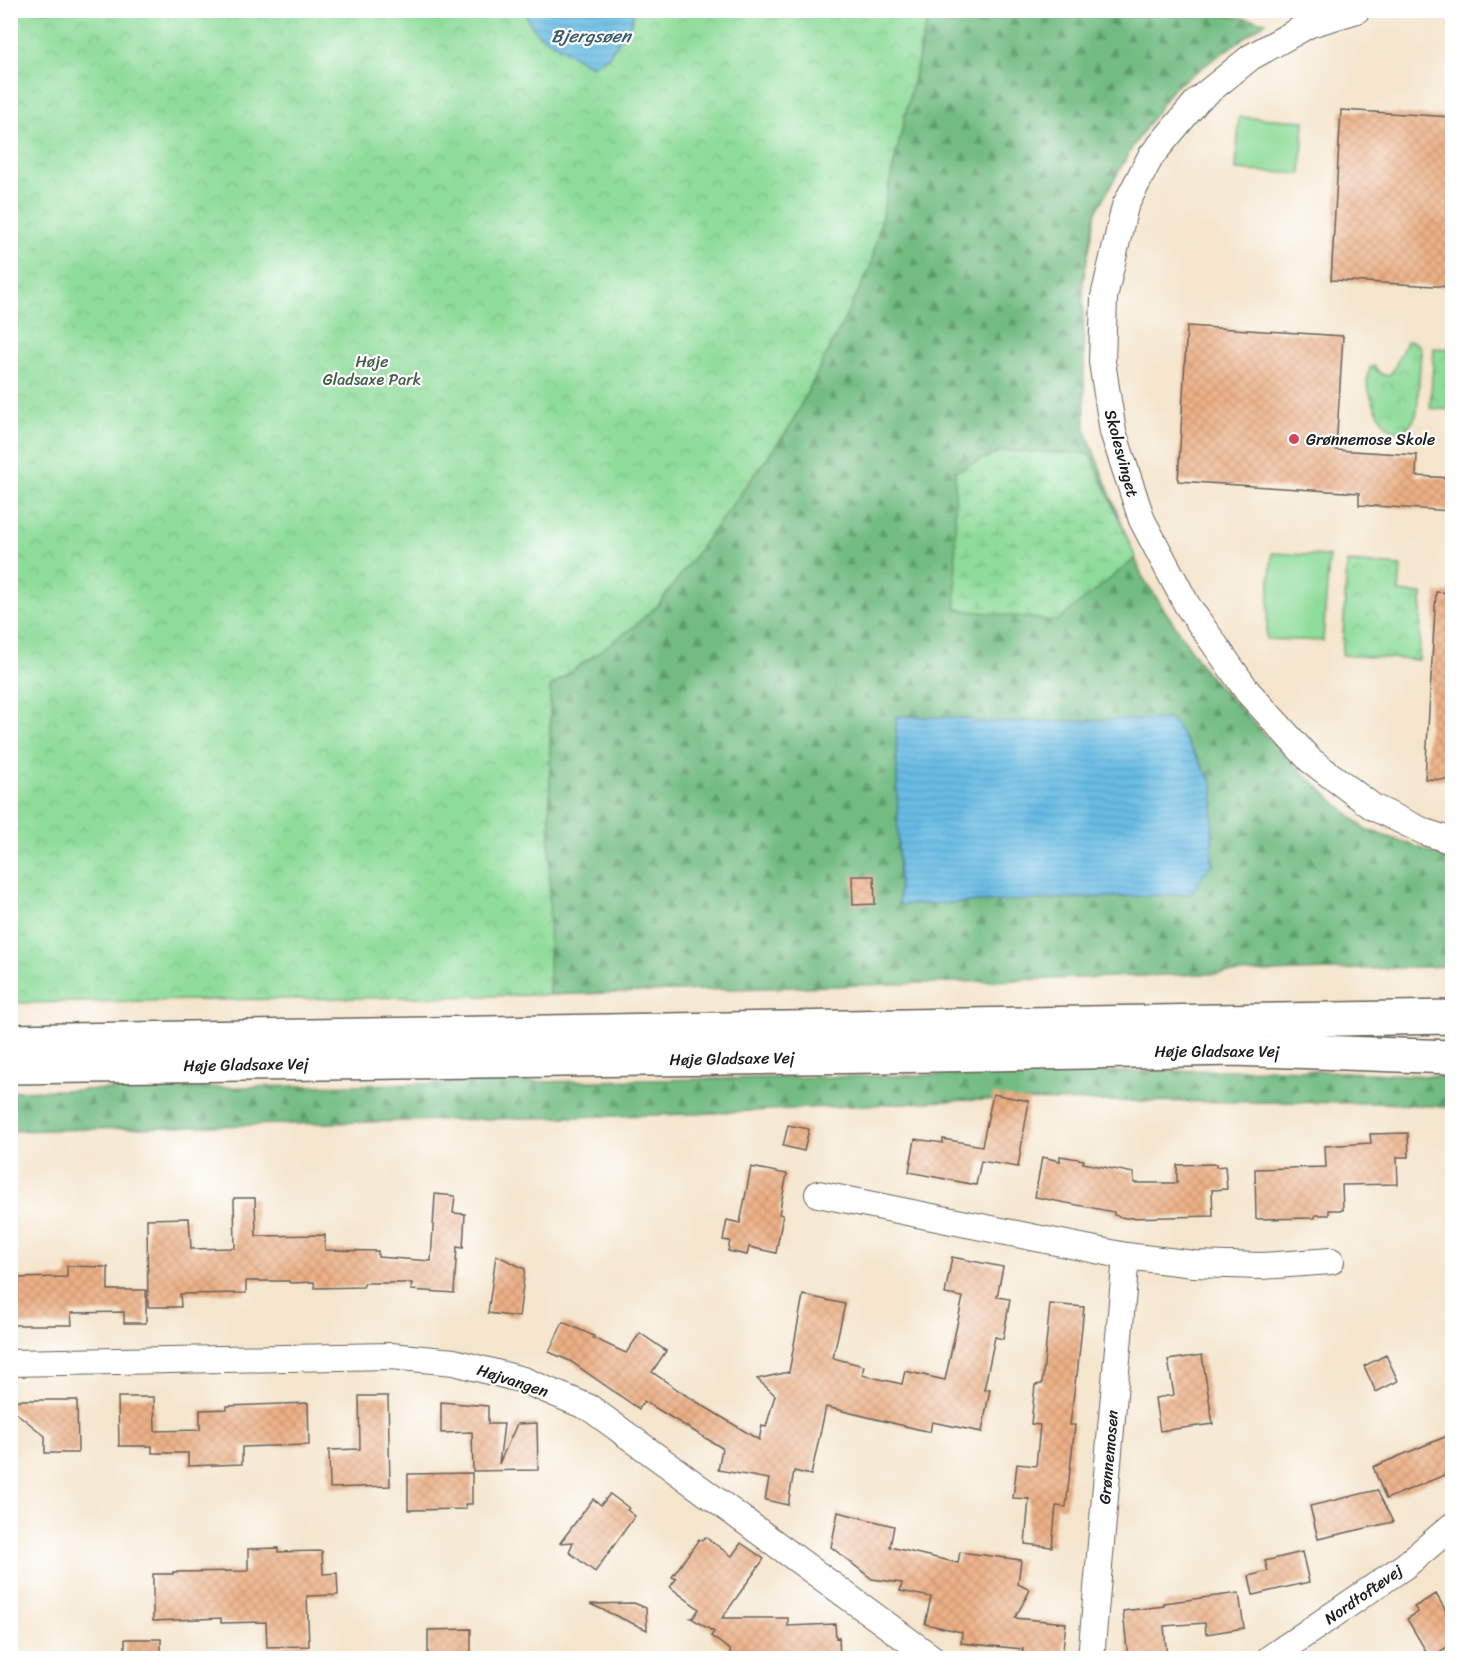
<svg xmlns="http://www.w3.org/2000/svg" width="1463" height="1669" font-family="Sriracha,sans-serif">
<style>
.grass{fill:#8edc9a;stroke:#557c5b;stroke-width:1.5}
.forest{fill:url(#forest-firs);stroke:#476c4f;stroke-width:1.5}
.wetland{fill:url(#wetland-marsh);stroke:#557c5b;stroke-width:1.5}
.park{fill:url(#park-crowns);stroke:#557c5b;stroke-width:1.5}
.water{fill:url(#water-rules);stroke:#426c80;stroke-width:1.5}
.building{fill:url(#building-cross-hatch)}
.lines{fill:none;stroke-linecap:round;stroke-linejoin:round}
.street-casing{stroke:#68625a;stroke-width:28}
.secondary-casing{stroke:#68625a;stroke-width:36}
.street{stroke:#fff;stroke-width:26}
.secondary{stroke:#fff;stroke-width:33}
.poi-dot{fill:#d1495b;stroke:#fff;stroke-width:2}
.labels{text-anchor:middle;stroke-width:4.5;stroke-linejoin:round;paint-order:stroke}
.park-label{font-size:16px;fill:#445f48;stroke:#fff}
.poi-label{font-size:16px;fill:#1c1c1c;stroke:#fff;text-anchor:start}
.street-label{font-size:16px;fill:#1c1c1c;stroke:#fff}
.water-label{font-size:18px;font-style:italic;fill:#3a5c6c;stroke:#fff}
</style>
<defs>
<pattern id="forest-firs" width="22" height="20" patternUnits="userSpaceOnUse" patternTransform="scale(1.5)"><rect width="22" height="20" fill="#72bc82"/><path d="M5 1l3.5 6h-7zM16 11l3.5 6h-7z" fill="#5d986a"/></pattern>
<pattern id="wetland-marsh" width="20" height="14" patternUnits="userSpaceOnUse" patternTransform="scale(1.5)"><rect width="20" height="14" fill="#8edc9a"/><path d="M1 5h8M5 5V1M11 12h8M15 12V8" fill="none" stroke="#7abc84"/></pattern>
<pattern id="park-crowns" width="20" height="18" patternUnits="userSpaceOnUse" patternTransform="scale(1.5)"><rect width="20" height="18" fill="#8edc9a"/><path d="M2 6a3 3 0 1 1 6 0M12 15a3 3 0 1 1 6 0" fill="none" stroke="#7abc84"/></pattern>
<pattern id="water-rules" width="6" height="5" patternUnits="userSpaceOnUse" patternTransform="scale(1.5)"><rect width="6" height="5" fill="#68bce4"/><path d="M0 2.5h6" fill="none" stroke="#5aa1c3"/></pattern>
<pattern id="building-cross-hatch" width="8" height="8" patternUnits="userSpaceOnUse" patternTransform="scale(1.5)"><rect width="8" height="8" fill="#ecb086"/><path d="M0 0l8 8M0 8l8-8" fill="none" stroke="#ca9773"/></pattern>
</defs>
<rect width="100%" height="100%" fill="#fff"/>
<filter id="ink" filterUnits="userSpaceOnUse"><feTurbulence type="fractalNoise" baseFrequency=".0167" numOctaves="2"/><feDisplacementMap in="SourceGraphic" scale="12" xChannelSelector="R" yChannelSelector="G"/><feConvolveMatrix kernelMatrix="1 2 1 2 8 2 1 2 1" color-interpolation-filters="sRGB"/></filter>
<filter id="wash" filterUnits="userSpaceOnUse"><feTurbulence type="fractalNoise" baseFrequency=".008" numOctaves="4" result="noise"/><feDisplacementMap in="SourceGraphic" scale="24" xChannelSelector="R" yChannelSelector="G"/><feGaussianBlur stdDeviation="1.35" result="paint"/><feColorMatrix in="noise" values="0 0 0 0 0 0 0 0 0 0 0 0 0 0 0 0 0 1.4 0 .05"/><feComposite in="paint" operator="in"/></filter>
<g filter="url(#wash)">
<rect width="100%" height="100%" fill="#f4e5cc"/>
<path class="grass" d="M 1239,117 L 1304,121 L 1301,174 L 1236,170 Z
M 1272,553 L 1329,556 L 1323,641 L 1266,639 Z"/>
<path class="forest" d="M 1194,10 L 1266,22 L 1172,89 L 1133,146 L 1096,212 L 1083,282 L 1085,429 L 1142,576 L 1207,674 L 1290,761 L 1365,829 L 1452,859 L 1452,966 L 549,995 L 550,687 L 633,627 L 658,605 L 789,428 L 870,268 L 929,11 Z
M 1281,1069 L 1452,1077 L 1452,1107 L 1383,1103 L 966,1100 L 691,1114 L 11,1131 L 10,1091 Z"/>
<path class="wetland" d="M 1002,451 L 1090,454 L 1136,558 L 1057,621 L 956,609 L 955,471 Z"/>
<path class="park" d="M 10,11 L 929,11 L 870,268 L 789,428 L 658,605 L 633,627 L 550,687 L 549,995 L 11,1003 Z
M 1409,341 L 1418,344 L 1421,350 L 1417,412 C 1415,419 1412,424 1406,428 C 1387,445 1369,396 1367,382 C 1367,377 1368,373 1370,368 L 1374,366 C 1378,371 1382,377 1389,375 L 1393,371 L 1406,342 Z
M 1434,348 L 1452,349 L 1452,410 L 1430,408 Z
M 1347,562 L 1401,566 L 1399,592 L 1422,594 L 1419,660 L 1342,655 Z"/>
<path class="water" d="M 526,11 L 526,10 L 634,11 L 631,24 L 608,57 L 591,66 L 539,35 L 528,21 Z
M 896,716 L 964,718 L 979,722 L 1172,719 L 1213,783 L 1212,863 L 1190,894 L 899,905 Z"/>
<g id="blocks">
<path class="building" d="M 1341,110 L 1452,117 L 1452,287 L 1331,280 Z
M 1187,326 L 1343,336 L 1336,450 L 1417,455 L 1416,476 L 1452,478 L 1452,511 L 1359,505 L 1359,493 L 1178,481 Z
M 1436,592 L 1452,593 L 1452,780 L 1425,779 Z
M 852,876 L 874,876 L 875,904 L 853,905 Z
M 993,1094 L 1029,1101 L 1018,1167 L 981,1161 L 976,1185 L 909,1172 L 915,1139 L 943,1143 L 943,1139 L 982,1146 Z
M 788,1125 L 809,1129 L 804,1151 L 783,1146 Z
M 1408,1133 L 1409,1157 L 1397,1157 L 1398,1184 L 1342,1185 L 1343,1210 L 1329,1210 L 1329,1215 L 1315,1215 L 1315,1218 L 1256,1219 L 1255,1169 L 1326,1167 L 1325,1146 L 1371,1143 L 1370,1134 Z
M 1060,1156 L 1084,1160 L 1083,1163 L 1134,1173 L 1134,1183 L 1177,1183 L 1177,1165 L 1216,1164 L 1216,1167 L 1225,1166 L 1227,1189 L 1212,1190 L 1213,1216 L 1125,1218 L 1114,1215 L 1114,1212 L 1035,1197 L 1042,1157 L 1060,1161 Z
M 751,1167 L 787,1174 L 779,1214 L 783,1215 L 776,1253 L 749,1247 L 747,1255 L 728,1251 L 730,1241 L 723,1240 L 727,1220 L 740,1223 Z
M 435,1194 L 455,1196 L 453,1213 L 465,1214 L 463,1248 L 457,1247 L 454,1293 L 411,1290 L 412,1283 L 365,1283 L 363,1287 L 315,1288 L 314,1282 L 290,1283 L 289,1281 L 246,1281 L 246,1293 L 180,1294 L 181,1307 L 148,1307 L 147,1219 L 189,1218 L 191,1249 L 235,1248 L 234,1198 L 255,1198 L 256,1236 L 325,1235 L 325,1250 L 378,1251 L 378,1257 L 431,1261 Z
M 496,1255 L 525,1269 L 519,1317 L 488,1313 Z
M 952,1257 L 1003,1267 L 997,1297 L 1010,1299 L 1003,1339 L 995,1337 L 984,1390 L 990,1389 L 982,1432 L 932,1422 L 930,1432 L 826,1407 L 811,1475 L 794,1471 L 788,1505 L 765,1500 L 769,1479 L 718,1470 L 722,1448 L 644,1401 L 639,1409 L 570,1361 L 549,1352 L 563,1322 L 594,1336 L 593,1338 L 626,1353 L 640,1333 L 666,1351 L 652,1372 L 684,1394 L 759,1440 L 762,1426 L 766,1427 L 775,1395 L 757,1379 L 789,1372 L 803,1295 L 845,1304 L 833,1358 L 864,1366 L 862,1375 L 902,1384 L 905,1371 L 945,1380 L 963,1297 L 945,1294 Z
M 67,1266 L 108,1267 L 108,1290 L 146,1290 L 146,1323 L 124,1323 L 124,1312 L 71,1313 L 72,1325 L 10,1325 L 10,1278 L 67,1277 Z
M 1050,1304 L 1084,1307 L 1077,1376 L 1076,1376 L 1070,1425 L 1075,1425 L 1066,1507 L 1056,1506 L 1052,1547 L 1025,1544 L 1029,1499 L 1013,1498 L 1017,1464 L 1036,1466 L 1040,1425 L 1031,1424 L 1035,1385 L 1042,1384 Z
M 1202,1355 L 1213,1424 L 1160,1431 L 1155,1398 L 1174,1395 L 1168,1360 Z
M 1386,1355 L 1398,1381 L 1376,1392 L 1364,1366 Z
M 359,1396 L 388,1396 L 390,1486 L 330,1488 L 329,1450 L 360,1449 Z
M 118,1397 L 154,1397 L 155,1431 L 200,1430 L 200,1410 L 227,1409 L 227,1406 L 308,1403 L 309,1445 L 242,1447 L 242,1464 L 188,1466 L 188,1453 L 152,1453 L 152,1446 L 119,1446 Z
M 10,1400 L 77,1400 L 78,1453 L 45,1453 L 45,1436 L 10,1408 Z
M 441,1402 L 488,1406 L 488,1424 L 504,1424 L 499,1464 L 517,1424 L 537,1423 L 538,1470 L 473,1471 L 472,1432 L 441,1433 Z
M 1452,1434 L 1452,1472 L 1386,1499 L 1373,1467 Z
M 472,1473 L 472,1504 L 465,1504 L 466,1509 L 408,1510 L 408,1474 Z
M 1377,1490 L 1393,1522 L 1318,1539 L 1310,1506 Z
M 610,1494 L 629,1508 L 627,1510 L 635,1516 L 595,1572 L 569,1552 L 573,1542 L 560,1543 L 593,1499 L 601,1505 Z
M 838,1512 L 894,1526 L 890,1547 L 958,1563 L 960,1552 L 1021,1560 L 1018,1584 L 1030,1590 L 1015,1618 L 1066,1623 L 1062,1658 L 1022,1654 L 1023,1649 L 961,1643 L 962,1632 L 925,1624 L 931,1597 L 900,1591 L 902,1583 L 872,1579 L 831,1547 Z
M 705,1537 L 732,1556 L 741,1543 L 764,1559 L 722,1618 L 788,1618 L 788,1626 L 835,1624 L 836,1638 L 839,1637 L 840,1659 L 731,1659 L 730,1650 L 711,1636 L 714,1632 L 691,1618 L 693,1618 L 699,1609 L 670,1587 L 676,1579 L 672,1577 L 699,1539 L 702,1541 Z
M 278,1548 L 278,1552 L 322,1551 L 323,1574 L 337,1573 L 338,1595 L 307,1596 L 309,1646 L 267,1647 L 266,1622 L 221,1623 L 221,1618 L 153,1621 L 153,1574 L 173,1574 L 173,1572 L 248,1571 L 248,1549 Z
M 1302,1552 L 1309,1582 L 1253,1595 L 1249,1576 L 1268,1571 L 1265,1561 Z
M 1239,1593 L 1244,1628 L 1206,1634 L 1205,1623 L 1164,1626 L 1167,1659 L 1128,1659 L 1123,1611 L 1164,1606 L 1164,1603 Z
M 1436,1594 L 1452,1621 L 1452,1644 L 1430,1658 L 1407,1619 L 1418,1612 L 1414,1607 Z
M 634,1603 L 646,1608 L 647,1630 L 590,1604 Z
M 471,1629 L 471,1659 L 428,1659 L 428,1630 Z
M 125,1639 L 161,1639 L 161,1659 L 125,1659 Z"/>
</g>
</g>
<g filter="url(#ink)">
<use href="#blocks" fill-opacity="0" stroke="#68625a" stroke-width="1.5"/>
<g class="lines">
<defs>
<path id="street" d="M 1357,10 L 1310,24 L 1251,57 L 1198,100 L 1151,156 L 1125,206 L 1104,297 L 1102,362 L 1113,432 L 1142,520 L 1187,605 L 1248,692 L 1310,760 L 1373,807 L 1425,832 L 1452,841
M 818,1194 L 1126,1256 L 1194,1264 L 1262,1266 L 1331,1261
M 10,1363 L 391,1356 L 454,1362 L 523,1380 L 590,1408 L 932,1658
M 1091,1658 L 1126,1256
M 1270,1658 L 1406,1565 L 1452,1526"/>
<path id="secondary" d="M 10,1041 L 1452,1017
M 10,1067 L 882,1056 L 1234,1049 L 1452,1057"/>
</defs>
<use href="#street" class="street-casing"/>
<use href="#secondary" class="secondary-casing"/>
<use href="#street" class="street"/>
<use href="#secondary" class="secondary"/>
</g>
</g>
<circle class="poi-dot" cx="1294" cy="439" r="6"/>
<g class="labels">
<g class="park-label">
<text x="372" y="367">Høje<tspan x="372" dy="18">Gladsaxe Park</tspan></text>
</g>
<g class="poi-label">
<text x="1306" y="445">Grønnemose Skole</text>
</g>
<g class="street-label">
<text transform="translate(1122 453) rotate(75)" y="6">Skolesvinget</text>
<text x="1217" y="1057">Høje Gladsaxe Vej</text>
<text transform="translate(732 1058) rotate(-1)" y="6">Høje Gladsaxe Vej</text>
<text transform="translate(246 1064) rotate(-1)" y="6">Høje Gladsaxe Vej</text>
<text transform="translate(513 1380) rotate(18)" y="6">Højvangen</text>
<text transform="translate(1108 1457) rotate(-85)" y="6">Grønnemosen</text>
<text transform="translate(1363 1594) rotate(-35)" y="6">Nordtoftevej</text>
</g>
<g class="water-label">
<text x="591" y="42">Bjergsøen</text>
</g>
</g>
<rect width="1463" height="1669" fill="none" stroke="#fff" stroke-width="36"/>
</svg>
